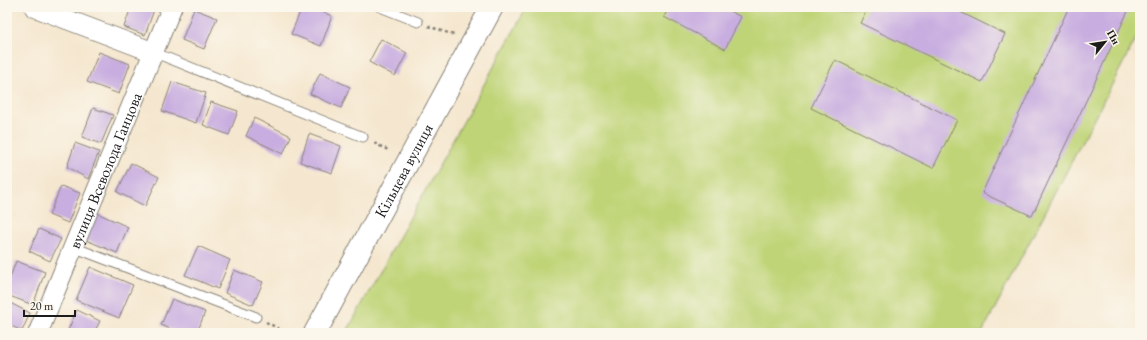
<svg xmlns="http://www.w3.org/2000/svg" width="1147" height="340" font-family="'EB Garamond',serif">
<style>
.green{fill:#bfd477;stroke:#6e784a}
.building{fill:#c8ade0}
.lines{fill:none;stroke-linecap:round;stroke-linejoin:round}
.service-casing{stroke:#888276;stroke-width:11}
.minor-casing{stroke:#888276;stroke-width:21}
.secondary-casing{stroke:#888276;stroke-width:24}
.path{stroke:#888276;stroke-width:2.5;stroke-dasharray:3 3;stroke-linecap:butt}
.service{stroke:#fff;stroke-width:9}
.minor{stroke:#fff;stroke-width:19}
.secondary{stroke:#fff;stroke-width:22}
.labels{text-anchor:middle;stroke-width:3;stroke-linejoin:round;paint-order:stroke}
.street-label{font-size:16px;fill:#1c1c1c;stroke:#fbf7ec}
</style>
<rect width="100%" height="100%" fill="#fbf7ec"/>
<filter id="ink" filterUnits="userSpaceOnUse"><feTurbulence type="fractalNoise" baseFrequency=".025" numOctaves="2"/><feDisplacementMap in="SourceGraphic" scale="8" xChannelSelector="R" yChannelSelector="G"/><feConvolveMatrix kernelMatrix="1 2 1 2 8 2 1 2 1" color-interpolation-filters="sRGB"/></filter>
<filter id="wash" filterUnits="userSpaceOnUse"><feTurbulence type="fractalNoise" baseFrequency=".012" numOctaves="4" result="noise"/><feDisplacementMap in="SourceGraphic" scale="16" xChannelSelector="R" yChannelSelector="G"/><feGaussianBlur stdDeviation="0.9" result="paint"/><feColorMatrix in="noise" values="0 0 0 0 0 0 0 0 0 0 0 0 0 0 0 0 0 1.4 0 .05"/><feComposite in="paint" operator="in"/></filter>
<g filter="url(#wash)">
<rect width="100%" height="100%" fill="#f5e7cf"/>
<path class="green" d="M 527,7 L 1140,7 L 1140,31 L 982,333 L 346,333 Z"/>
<g id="blocks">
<path class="building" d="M 131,7 L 155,7 L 145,35 L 124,27 Z
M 302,7 L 310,7 L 332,16 L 321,46 L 291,34 Z
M 669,7 L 722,7 L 741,17 L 725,49 L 664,17 Z
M 868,7 L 950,7 L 1005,34 L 982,82 L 860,23 Z
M 1069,7 L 1130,7 L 1032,216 L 982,193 Z
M 194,9 L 217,18 L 204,49 L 182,40 Z
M 381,39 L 407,53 L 395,76 L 369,62 Z
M 99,52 L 130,64 L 119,94 L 87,82 Z
M 835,60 L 957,120 L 933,168 L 811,108 Z
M 320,73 L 350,87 L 341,108 L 310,94 Z
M 172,82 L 206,93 L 196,123 L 162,111 Z
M 211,102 L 238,111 L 229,135 L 203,125 Z
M 93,108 L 113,115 L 101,144 L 82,137 Z
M 254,118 L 291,136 L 283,154 L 246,136 Z
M 309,134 L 341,146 L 332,173 L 300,162 Z
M 75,143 L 99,152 L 88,179 L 67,167 Z
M 131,163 L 159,177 L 145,206 L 117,192 Z
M 61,186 L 80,193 L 68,223 L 49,215 Z
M 97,213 L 128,227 L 117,253 L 86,240 Z
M 39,229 L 61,239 L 50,261 L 29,251 Z
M 198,246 L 230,260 L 218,289 L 185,275 Z
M 16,261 L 45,272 L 33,305 L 7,295 L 7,286 Z
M 90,267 L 133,285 L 119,318 L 76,300 Z
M 234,270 L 263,282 L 253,305 L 225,293 Z
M 172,299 L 205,312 L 197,333 L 180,333 L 161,325 Z
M 10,303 L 30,313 L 22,331 L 7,324 L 7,310 Z
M 77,310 L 100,321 L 94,333 L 75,333 L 68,330 Z"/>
</g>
</g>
<g filter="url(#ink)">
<use href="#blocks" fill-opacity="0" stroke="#888276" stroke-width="1"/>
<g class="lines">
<defs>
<path id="service" d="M 380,7 L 418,22
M 153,52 L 363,137
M 73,247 L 256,317"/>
<g id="minor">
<path d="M 34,7 L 153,52"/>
<path id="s1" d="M 38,333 L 172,7"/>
</g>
<g id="secondary">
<path id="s2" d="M 315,333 L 492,7"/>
</g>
</defs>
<use href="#service" class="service-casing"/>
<use href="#minor" class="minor-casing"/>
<use href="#secondary" class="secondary-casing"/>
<path class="path" d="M 428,26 L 454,35
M 374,143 L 388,150
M 266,322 L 285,332"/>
<use href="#service" class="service"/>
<use href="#minor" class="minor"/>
<use href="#secondary" class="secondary"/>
</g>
</g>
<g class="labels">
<g class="street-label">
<text dy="6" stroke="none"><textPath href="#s1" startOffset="176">вулиця Всеволода Ганцова</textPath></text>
<text dy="6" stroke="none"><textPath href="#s2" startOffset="185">Кільцева вулиця</textPath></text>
</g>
</g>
<rect width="1147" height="340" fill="none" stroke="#fbf7ec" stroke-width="24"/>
<g transform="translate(1105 42) rotate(60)" stroke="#fbf7ec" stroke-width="3" paint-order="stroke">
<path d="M0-3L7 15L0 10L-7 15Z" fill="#1c1c1c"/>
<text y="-6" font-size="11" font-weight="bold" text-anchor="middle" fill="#1c1c1c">Пн</text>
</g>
<path d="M24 310v6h51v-6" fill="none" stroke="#1c1c1c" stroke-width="2"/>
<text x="30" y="310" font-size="12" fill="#1c1c1c" stroke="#fbf7ec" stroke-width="3" paint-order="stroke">20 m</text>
</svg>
